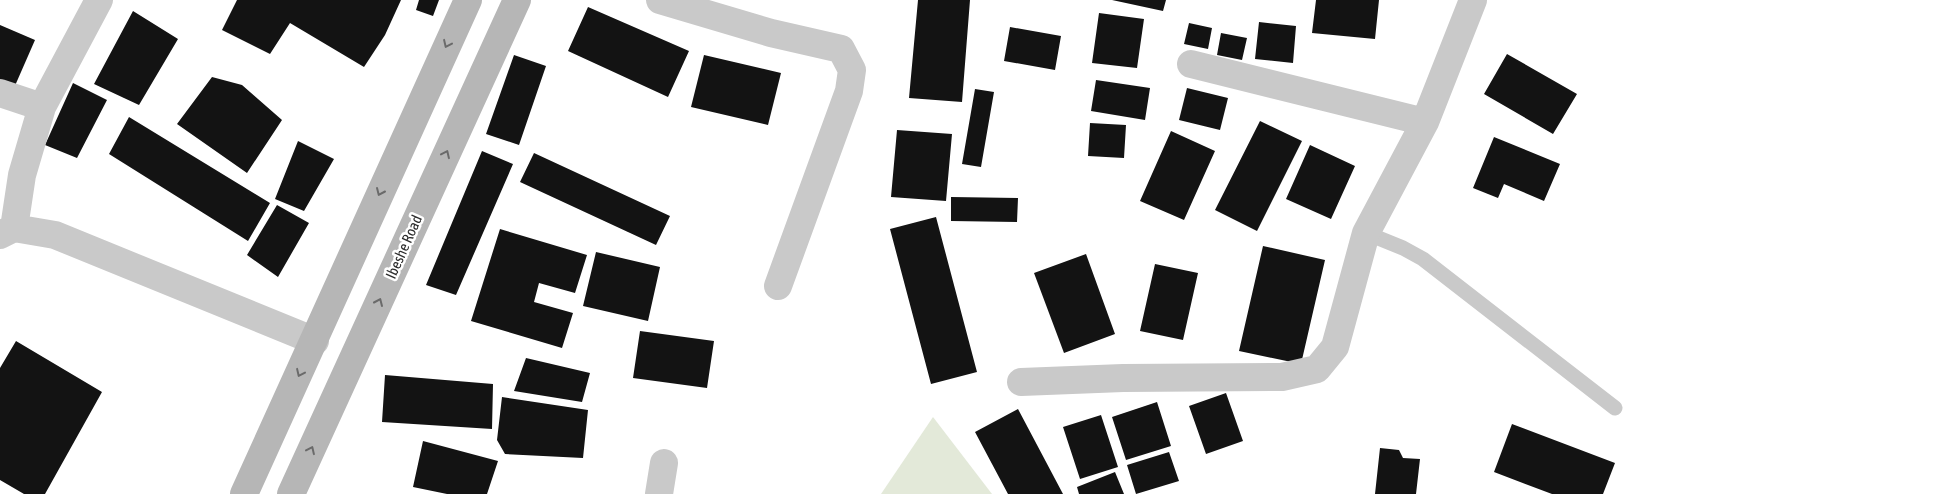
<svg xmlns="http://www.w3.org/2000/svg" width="1933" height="494" font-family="'Asap Condensed',sans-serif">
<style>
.green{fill:#e3e9d9}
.building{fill:#131313}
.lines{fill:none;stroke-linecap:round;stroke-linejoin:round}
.lane{stroke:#c9c9c9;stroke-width:15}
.street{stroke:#c9c9c9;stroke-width:28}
.secondary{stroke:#b6b6b6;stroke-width:28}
.oneway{stroke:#6a6a6a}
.labels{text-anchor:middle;stroke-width:5;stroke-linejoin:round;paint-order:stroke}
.street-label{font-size:15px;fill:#2c2c2c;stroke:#fff}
</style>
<rect width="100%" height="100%" fill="#fff"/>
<path class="green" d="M 933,417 L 992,494 L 881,494 Z"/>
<path class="building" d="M 237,0 L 401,0 L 385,35 L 364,67 L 290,23 L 270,54 L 222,30 Z
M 419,0 L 439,0 L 433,16 L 416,10 Z
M 918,0 L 970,0 L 962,102 L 909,98 Z
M 1112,0 L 1166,0 L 1163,11 Z
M 1316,0 L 1379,0 L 1375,39 L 1312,33 Z
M 588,7 L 689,51 L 668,97 L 568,51 Z
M 133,11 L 178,39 L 139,105 L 94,84 Z
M 1099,13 L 1144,19 L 1137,68 L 1092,63 Z
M 1259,22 L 1296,26 L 1293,63 L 1255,59 Z
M 1189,23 L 1212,28 L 1208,49 L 1184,44 Z
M 0,25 L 35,40 L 14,88 L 0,81 Z
M 1010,27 L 1061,36 L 1055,70 L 1004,61 Z
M 1221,33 L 1247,38 L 1242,60 L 1217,55 Z
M 1507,54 L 1577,94 L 1553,134 L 1484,94 Z
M 514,55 L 546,66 L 519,145 L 486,134 Z
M 704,55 L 781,73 L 768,125 L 691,107 Z
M 212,77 L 242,85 L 282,120 L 247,173 L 177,124 Z
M 1096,80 L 1150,88 L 1145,120 L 1091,111 Z
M 73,83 L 107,100 L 77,158 L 45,145 Z
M 1187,88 L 1228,98 L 1220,130 L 1179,120 Z
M 975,89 L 994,92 L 981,167 L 962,164 Z
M 129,117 L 270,203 L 248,241 L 109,154 Z
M 1260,121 L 1302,141 L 1257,231 L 1215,210 Z
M 1090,123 L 1126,125 L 1124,158 L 1088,156 Z
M 897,130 L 952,134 L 946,201 L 891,197 Z
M 1171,131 L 1215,151 L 1184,220 L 1140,201 Z
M 1494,137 L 1560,164 L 1544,201 L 1504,184 L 1498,198 L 1473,188 Z
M 298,141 L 334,159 L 304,211 L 275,199 Z
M 1310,145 L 1355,166 L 1331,219 L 1286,199 Z
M 482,151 L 513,164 L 456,295 L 426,285 Z
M 534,153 L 670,216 L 656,245 L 520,182 Z
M 951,197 L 1018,198 L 1017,222 L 951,221 Z
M 277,205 L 309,223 L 278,277 L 247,255 Z
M 936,217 L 977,372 L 931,384 L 890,229 Z
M 500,229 L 587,255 L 575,293 L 539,283 L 534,302 L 573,313 L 562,348 L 471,321 Z
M 1263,246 L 1325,260 L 1301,364 L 1239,351 Z
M 596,252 L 660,267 L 648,321 L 583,306 Z
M 1086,254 L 1115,334 L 1064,353 L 1034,273 Z
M 1155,264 L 1198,273 L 1183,340 L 1140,331 Z
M 640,331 L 714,341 L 707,388 L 633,378 Z
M 16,341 L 102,392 L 45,494 L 24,494 L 0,480 L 0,368 Z
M 526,358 L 590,373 L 582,402 L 514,391 Z
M 385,375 L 493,384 L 492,429 L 382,422 Z
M 1226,393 L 1243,441 L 1206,454 L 1189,406 Z
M 502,397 L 588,410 L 583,458 L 505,454 L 497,440 Z
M 1157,402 L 1171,446 L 1126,460 L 1112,417 Z
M 1018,409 L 1063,494 L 1008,494 L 975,432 Z
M 1101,415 L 1118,467 L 1080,479 L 1063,427 Z
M 1512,424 L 1615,463 L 1603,494 L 1552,494 L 1494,472 Z
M 423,441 L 498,461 L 487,494 L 447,494 L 413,487 Z
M 1380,448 L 1399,450 L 1403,458 L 1420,459 L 1416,494 L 1375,494 Z
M 1169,452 L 1179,481 L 1136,494 L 1127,465 Z
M 1115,472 L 1124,494 L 1079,494 L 1077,487 Z"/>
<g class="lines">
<path class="lane" d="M 1366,233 L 1403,248 L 1423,259 L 1615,408"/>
<path class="street" d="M 660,0 L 771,33 L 841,49 L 852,70 L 849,91 L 778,286
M 1191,64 L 1425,122
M 0,93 L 42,107
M 14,228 L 22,175 L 42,107 L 99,0
M 0,235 L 14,228 L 55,235 L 315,341
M 1021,382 L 1123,378 L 1282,377 L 1317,369 L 1335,347 L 1366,233 L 1425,122 L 1473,0
M 659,494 L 664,463"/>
<path class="secondary" d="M 244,494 L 468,0
M 291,494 L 517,0"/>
</g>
<defs><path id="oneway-chevron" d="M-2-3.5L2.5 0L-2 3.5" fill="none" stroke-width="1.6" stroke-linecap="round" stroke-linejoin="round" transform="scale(1.25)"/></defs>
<g class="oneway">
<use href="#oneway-chevron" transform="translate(447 44) rotate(115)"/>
<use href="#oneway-chevron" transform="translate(446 154) rotate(-65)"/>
<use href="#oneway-chevron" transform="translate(380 192) rotate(114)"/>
<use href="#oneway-chevron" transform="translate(379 302) rotate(-66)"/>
<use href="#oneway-chevron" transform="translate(300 373) rotate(115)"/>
<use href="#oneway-chevron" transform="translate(311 450) rotate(-65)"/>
</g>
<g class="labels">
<g class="street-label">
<text transform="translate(404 247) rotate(-66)" y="5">Ibeshe Road</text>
</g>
</g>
</svg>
